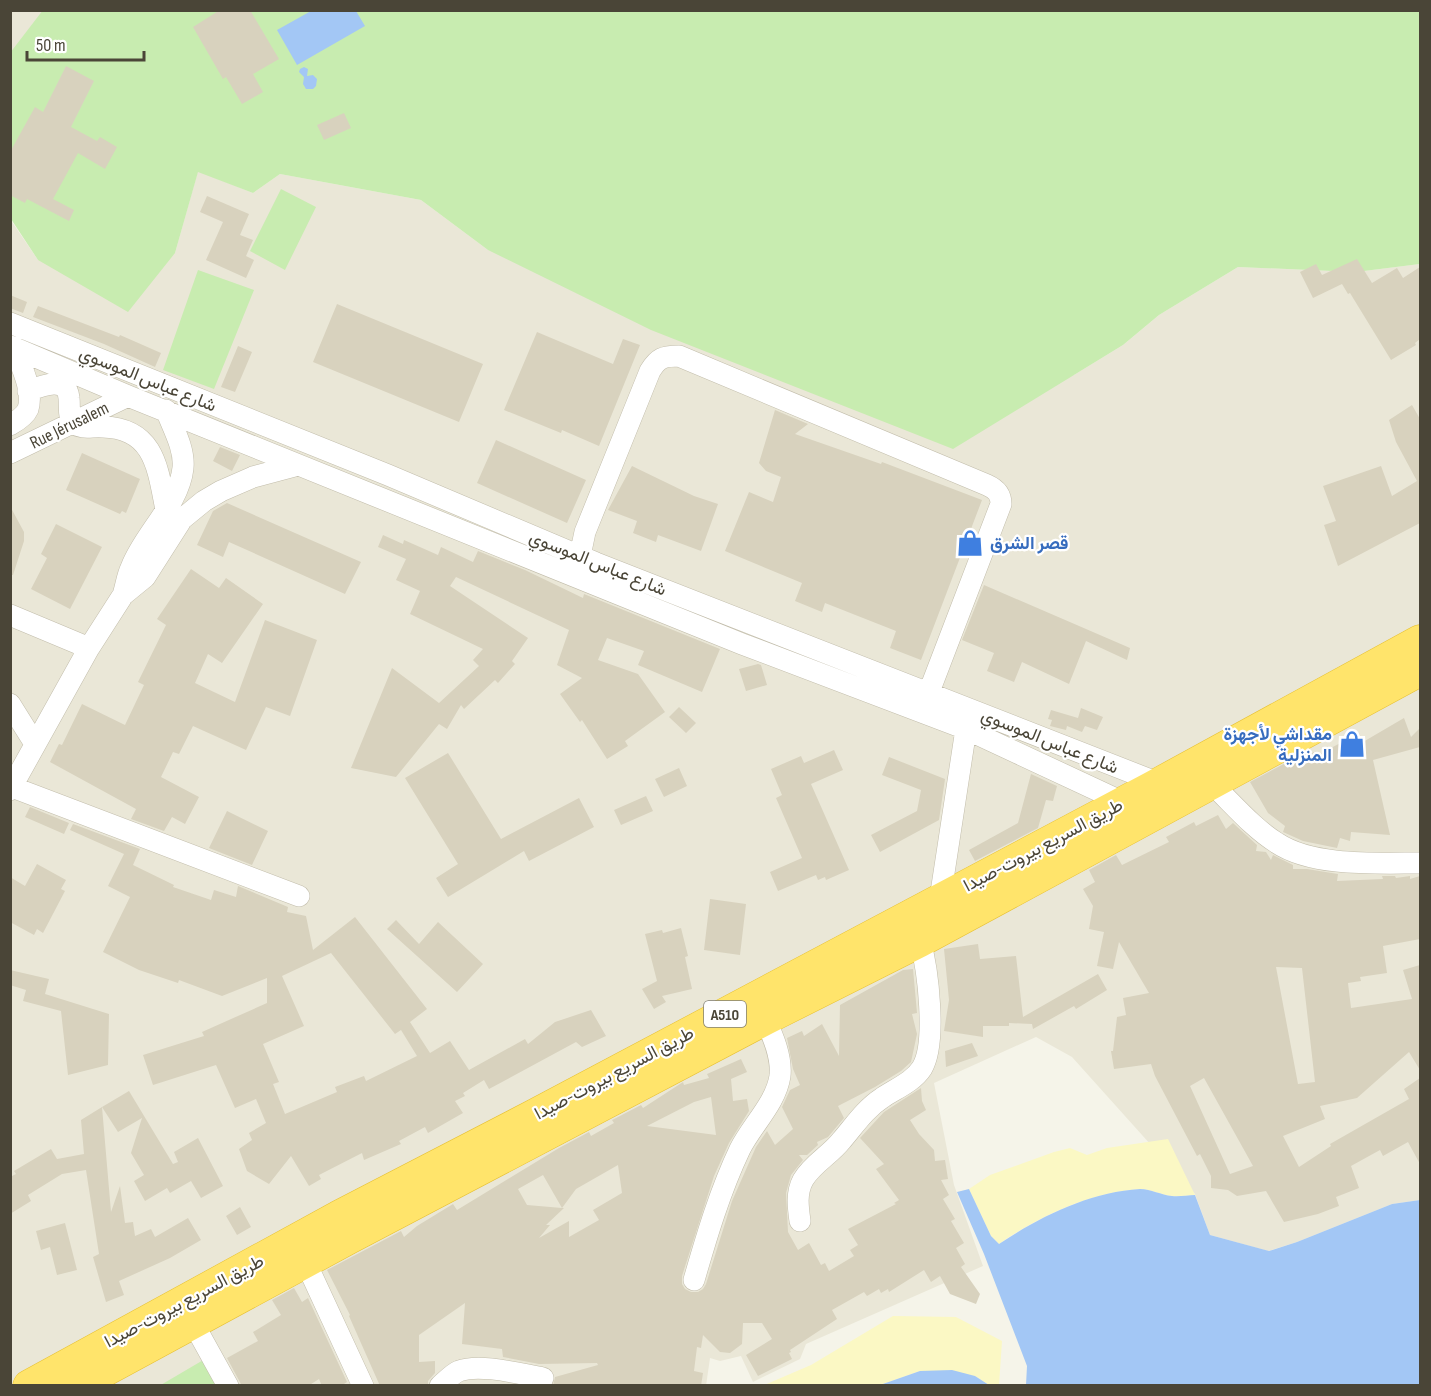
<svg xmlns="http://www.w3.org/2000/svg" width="1431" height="1396" font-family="'Sofia Sans Condensed',Vazirmatn,sans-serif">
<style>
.residential{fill:#eae7d7}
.green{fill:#c8ecb0}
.sand{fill:#fbf8c4}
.water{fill:#a3c7f5}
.building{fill:#d8d2be;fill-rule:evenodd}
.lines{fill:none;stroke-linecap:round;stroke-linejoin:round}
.minor-casing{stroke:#c2bdab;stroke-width:22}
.highway-casing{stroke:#e7c032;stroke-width:33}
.minor{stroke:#fff;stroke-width:21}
.highway{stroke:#ffe46b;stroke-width:32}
.labels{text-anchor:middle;stroke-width:4.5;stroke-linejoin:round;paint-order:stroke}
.shield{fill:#fff;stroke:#807d73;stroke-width:1.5}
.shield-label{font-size:16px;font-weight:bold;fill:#4a4537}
.street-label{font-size:18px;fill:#4a4537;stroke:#fff}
.shop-label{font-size:18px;font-weight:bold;fill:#366cbe;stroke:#fff;text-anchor:start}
</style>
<rect width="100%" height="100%" fill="#f5f4e9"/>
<path class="residential" d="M 11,11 L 43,11 L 11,53 Z
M 198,171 L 253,193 L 280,174 L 421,200 L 488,250 L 1074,375 L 1123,345 L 1159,315 L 1238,267 L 1356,272 L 1420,264 L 1420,1200 L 1392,1204 L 1297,1242 L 1268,1251 L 1210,1235 L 1195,1194 L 1072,1057 L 1036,1037 L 934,1083 L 954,1185 L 983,1266 L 806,1344 L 800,1359 L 753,1382 L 741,1356 L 720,1361 L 710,1358 L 706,1386 L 11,1385 L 10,219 L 38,260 L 175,253 Z"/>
<path class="green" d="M 43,10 L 1420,11 L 1420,264 L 1356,272 L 1238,267 L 1159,315 L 1123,345 L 953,449 L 651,330 L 488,250 L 421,200 L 280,174 L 253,193 L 198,172 L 175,253 L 128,312 L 38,260 L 11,219 L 10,53 Z
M 281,189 L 316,207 L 285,270 L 250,251 Z
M 198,270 L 254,290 L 214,389 L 163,370 Z
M 205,1359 L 220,1386 L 159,1386 Z"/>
<path class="sand" d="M 1168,1139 L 1195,1195 C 1188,1195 1179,1197 1172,1196 C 1161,1195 1151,1189 1140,1189 C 1091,1192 1039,1216 999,1244 L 991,1236 L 969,1189 L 990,1175 L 1054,1152 L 1070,1148 L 1087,1155 L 1107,1148 Z
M 893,1316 L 956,1317 L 1002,1341 L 999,1385 L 989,1385 L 975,1376 L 920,1371 L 880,1385 L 762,1386 L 811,1365 Z"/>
<path class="water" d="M 311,11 L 356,11 L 365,26 L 297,65 L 277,30 Z
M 304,67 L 308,69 L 307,76 L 313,75 L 317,79 L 316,86 L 313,89 L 306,89 L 303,84 L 304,77 L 299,72 L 300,69 Z
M 969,1189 L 991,1236 L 999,1244 C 1041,1216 1090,1192 1140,1189 C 1151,1189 1161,1195 1172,1196 C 1179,1197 1188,1195 1195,1195 L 1210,1235 L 1269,1251 L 1297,1242 L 1392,1204 L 1420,1200 L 1420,1385 L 1026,1385 L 1027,1366 L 984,1254 L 957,1192 Z
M 952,1370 L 975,1376 L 989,1385 L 880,1385 L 920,1371 Z"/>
<path class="building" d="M 220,10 L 250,10 L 279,59 L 253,74 L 263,92 L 242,104 L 226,77 L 223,79 L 193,27 Z
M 66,66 L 94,81 L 71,127 L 97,141 L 100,137 L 117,147 L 105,169 L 78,153 L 53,199 L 74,210 L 69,221 L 27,199 L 25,203 L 10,195 L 10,152 L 35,107 L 43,112 Z
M 344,113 L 351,128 L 324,140 L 317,125 Z
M 207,196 L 249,214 L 240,235 L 253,240 L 246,256 L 254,260 L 246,278 L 206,260 L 223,222 L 200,212 Z
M 1357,259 L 1372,283 L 1397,268 L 1403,278 L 1420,267 L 1420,339 L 1415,343 L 1416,345 L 1391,360 L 1350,293 L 1348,294 L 1342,284 L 1313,298 L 1300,272 L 1316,264 L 1322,275 Z
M 10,295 L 27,302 L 23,313 L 10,308 Z
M 337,304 L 483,364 L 459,422 L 313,362 Z
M 38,306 L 119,337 L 120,335 L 161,353 L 155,367 L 104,344 L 33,317 Z
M 537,332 L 613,364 L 623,339 L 640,345 L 599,446 L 562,430 L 561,433 L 504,410 Z
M 238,346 L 252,352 L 235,392 L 221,387 Z
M 1412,405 L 1420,419 L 1420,523 L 1338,566 L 1324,525 L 1336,521 L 1323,486 L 1381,466 L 1392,496 L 1417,481 L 1396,442 L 1389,420 Z
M 775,410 L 808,424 L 795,434 L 881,464 L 882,462 L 982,500 L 921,660 L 890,648 L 896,631 L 825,603 L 822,612 L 795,601 L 802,583 L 725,551 L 749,492 L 773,502 L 781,477 L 766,471 L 759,463 Z
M 496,440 L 586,480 L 567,523 L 477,483 Z
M 220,447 L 240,455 L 232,471 L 213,461 Z
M 82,453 L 140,479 L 126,513 L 122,511 L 120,514 L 66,490 Z
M 632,466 L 694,496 L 718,504 L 701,551 L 658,535 L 656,542 L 633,533 L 637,521 L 608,510 Z
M 227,503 L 361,562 L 345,594 L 229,542 L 223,557 L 197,545 L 213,511 Z
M 10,506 L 24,532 L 24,541 L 13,575 L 10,575 Z
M 56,524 L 102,547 L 70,609 L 31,589 L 47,558 L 41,554 Z
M 383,535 L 403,544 L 404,540 L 438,555 L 441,547 L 473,562 L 478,551 L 525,570 L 583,598 L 584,594 L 720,649 L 702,692 L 638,665 L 644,651 L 607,638 L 598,660 L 638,674 L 665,712 L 625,741 L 628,746 L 607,759 L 582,720 L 580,722 L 560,694 L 582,678 L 557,665 L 569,630 L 456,577 L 450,586 L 528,638 L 512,661 L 515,664 L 498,683 L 495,680 L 464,709 L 461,705 L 447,729 L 439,724 L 396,777 L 351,768 L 392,668 L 439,703 L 479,666 L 473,660 L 483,649 L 410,614 L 420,591 L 396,580 L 406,559 L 378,547 Z
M 191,569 L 219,588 L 226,578 L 263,604 L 222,663 L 208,654 L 195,683 L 235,702 L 265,620 L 317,640 L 290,716 L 266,707 L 246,750 L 193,726 L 179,754 L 173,752 L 161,777 L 199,797 L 185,824 L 172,817 L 164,831 L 131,819 L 136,809 L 50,762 L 59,744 L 62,745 L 82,704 L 125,725 L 144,685 L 138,682 L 166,625 L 157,619 Z
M 984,585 L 1130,648 L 1127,660 L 1086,641 L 1069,684 L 1022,662 L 1014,682 L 987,671 L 994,653 L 962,640 Z
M 758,664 L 761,665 L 767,685 L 746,691 L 739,669 Z
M 679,707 L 696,723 L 686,733 L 669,717 Z
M 1081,708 L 1103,717 L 1097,730 L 1085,726 L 1082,732 L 1067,726 L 1066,730 L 1050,726 L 1052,720 L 1048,719 L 1051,710 L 1078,718 Z
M 1404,718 L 1411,737 L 1420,728 L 1420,747 L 1373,760 L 1390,835 L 1351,832 L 1350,841 L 1340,838 L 1337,848 L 1303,841 L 1283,832 L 1285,826 L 1268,813 L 1250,782 L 1308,751 L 1309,755 L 1314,752 L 1316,756 L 1359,733 L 1363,742 Z
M 834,750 L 843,770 L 811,784 L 849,870 L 826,880 L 825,877 L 818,880 L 816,875 L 778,891 L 770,872 L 802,858 L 776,798 L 782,795 L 771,769 L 801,756 L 804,763 Z
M 448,753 L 501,839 L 579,798 L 594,827 L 529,861 L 524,851 L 448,897 L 436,878 L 458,864 L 405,778 Z
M 889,757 L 945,779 L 939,820 L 880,852 L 871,835 L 917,811 L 921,790 L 882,775 Z
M 679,768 L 687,786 L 664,797 L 655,779 Z
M 1031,774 L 1057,786 L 1053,801 L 1046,800 L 1038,828 L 975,861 L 969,850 L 1018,823 Z
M 646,796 L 653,811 L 621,825 L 614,810 Z
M 30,807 L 69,823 L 64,834 L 25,817 Z
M 227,811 L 268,831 L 252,865 L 209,848 Z
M 1218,815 L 1226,829 L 1233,823 L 1257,845 L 1256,851 L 1266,852 L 1271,860 L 1273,855 L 1293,865 L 1293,869 L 1307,869 L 1338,874 L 1337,881 L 1383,879 L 1382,876 L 1395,876 L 1396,878 L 1410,876 L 1410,879 L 1420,876 L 1420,939 L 1383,946 L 1387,973 L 1360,977 L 1361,981 L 1348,983 L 1351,1008 L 1412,999 L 1403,970 L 1420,965 L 1420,1070 L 1409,1052 L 1357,1098 L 1320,1106 L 1325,1119 L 1283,1136 L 1299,1167 L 1331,1146 L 1330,1144 L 1409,1099 L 1404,1089 L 1420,1078 L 1420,1164 L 1408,1142 L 1383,1156 L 1380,1150 L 1351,1166 L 1359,1188 L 1336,1197 L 1339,1206 L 1318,1214 L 1284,1222 L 1266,1191 L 1237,1196 L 1228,1190 L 1211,1188 L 1211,1176 L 1200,1154 L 1197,1156 L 1155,1076 L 1151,1064 L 1114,1069 L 1111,1051 L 1113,1051 L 1117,1017 L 1126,1015 L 1123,998 L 1149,993 L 1119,942 L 1113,969 L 1097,966 L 1104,932 L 1089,929 L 1093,906 L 1083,889 L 1095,882 L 1089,870 L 1116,855 L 1122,865 L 1169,842 L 1166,837 L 1194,822 L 1196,826 ZM 1276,967 L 1302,968 L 1315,1082 L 1298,1084 ZM 1204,1078 L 1253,1166 L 1230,1174 L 1190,1086 Z
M 73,824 L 140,849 L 133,865 L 174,885 L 173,887 L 211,900 L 214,890 L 236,897 L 238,886 L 288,907 L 287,912 L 306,916 L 313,950 L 355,917 L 427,1009 L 410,1022 L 430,1053 L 450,1041 L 469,1070 L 525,1039 L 528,1044 L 555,1022 L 591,1010 L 606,1036 L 582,1047 L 576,1042 L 489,1089 L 484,1080 L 463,1093 L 465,1096 L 455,1101 L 463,1113 L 428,1133 L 425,1127 L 399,1141 L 401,1144 L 364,1160 L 362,1153 L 319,1175 L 321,1179 L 309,1186 L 291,1156 L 269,1184 L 247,1171 L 239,1149 L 252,1140 L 249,1133 L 266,1123 L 256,1099 L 235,1108 L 216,1065 L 153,1085 L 143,1055 L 204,1036 L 202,1032 L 267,1003 L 267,978 L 222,996 L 179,980 L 178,983 L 139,970 L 103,952 L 130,897 L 108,886 L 124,854 L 70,830 ZM 331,953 L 395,1034 L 401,1030 L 417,1056 L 366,1081 L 364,1076 L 335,1087 L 337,1092 L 285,1114 L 273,1084 L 279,1082 L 263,1044 L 304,1026 L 282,976 Z
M 37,864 L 66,880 L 61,889 L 65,891 L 43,933 L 37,929 L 34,935 L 10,922 L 10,877 L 25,886 Z
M 710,899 L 746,904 L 740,955 L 704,950 Z
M 396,920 L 419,944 L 438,922 L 483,964 L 457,992 L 387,929 Z
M 681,928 L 688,956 L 685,957 L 692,989 L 662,996 L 666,1002 L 654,1009 L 642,989 L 657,981 L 645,934 L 662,930 L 663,933 Z
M 978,944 L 980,959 L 1016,956 L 1023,1017 L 1098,974 L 1107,990 L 1076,1009 L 1074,1006 L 1033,1029 L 1032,1024 L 1009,1023 L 1009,1026 L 983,1026 L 983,1037 L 944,1031 L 949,1000 L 944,949 Z
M 913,969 L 917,1013 L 912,1014 L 917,1034 L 911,1062 L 901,1071 L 875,1087 L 838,1106 L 844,1118 L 828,1137 L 817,1142 L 818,1145 L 807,1155 L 799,1155 L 803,1160 L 791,1175 L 786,1193 L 788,1232 L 798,1250 L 809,1243 L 821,1265 L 825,1263 L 829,1271 L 854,1256 L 850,1250 L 858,1245 L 848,1229 L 896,1204 L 894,1203 L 899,1200 L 876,1169 L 884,1164 L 860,1138 L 884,1112 L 921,1088 L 922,1101 L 926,1110 L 910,1120 L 919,1134 L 934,1150 L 935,1161 L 945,1160 L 948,1179 L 941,1180 L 949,1195 L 943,1199 L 955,1219 L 951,1221 L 964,1243 L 956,1248 L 965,1264 L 961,1267 L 980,1294 L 976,1304 L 950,1294 L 940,1276 L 931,1282 L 924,1270 L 889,1292 L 888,1289 L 881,1293 L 879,1289 L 867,1296 L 864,1292 L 832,1310 L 837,1319 L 790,1350 L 791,1352 L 789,1353 L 792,1359 L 758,1376 L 746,1355 L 772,1339 L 762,1323 L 743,1323 L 742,1344 L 730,1353 L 720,1352 L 703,1335 L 701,1348 L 697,1347 L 694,1371 L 703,1373 L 701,1386 L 553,1386 L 555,1377 L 598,1365 L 597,1363 L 539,1364 L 503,1357 L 502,1349 L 462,1344 L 465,1303 L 419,1335 L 419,1362 L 435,1361 L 435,1373 L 428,1381 L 428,1386 L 380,1386 L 349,1316 L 350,1315 L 327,1270 L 401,1231 L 404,1237 L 417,1226 L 453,1204 L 457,1210 L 559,1148 L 589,1132 L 591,1136 L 614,1123 L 612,1120 L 616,1118 L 641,1105 L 643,1108 L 683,1082 L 684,1085 L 709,1078 L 707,1074 L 741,1059 L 747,1072 L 731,1079 L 733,1101 L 747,1099 L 749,1111 L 729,1143 L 714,1176 L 682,1276 L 682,1284 L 685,1289 L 691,1292 L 698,1292 L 703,1289 L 706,1284 L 732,1201 L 756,1147 L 767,1131 L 775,1145 L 793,1129 L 782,1107 L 790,1090 L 800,1085 L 793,1069 L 787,1038 L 802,1031 L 804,1036 L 822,1024 L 839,1056 L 840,1005 L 903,970 ZM 711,1097 L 716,1135 L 647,1126 L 694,1102 ZM 618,1165 L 622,1193 L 593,1210 L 599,1220 L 569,1237 L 569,1221 L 539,1238 L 550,1225 L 546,1225 L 564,1208 L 562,1208 L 576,1189 ZM 543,1175 L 562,1208 L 527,1205 L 518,1189 Z
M 10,970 L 49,979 L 45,994 L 109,1014 L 108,1065 L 68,1075 L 61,1011 L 23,1001 L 26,990 L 10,985 Z
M 972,1043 L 978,1056 L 946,1067 L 945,1051 Z
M 129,1091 L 173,1164 L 178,1162 L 174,1152 L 198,1138 L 223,1186 L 201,1198 L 191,1181 L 170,1193 L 167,1188 L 145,1201 L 134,1181 L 144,1175 L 131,1153 L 142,1118 L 118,1132 L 102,1107 Z
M 102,1107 L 111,1212 L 120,1186 L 125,1223 L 133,1222 L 135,1236 L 151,1229 L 155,1237 L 188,1218 L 201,1240 L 170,1258 L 119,1281 L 124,1295 L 106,1302 L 93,1257 L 99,1254 L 86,1170 L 62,1174 L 28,1195 L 31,1201 L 10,1214 L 10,1177 L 16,1174 L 14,1171 L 51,1149 L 57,1159 L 84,1154 L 81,1120 Z
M 240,1207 L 251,1227 L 237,1235 L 226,1216 Z
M 65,1223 L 77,1270 L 57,1275 L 50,1247 L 41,1250 L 36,1231 Z
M 294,1288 L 302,1302 L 308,1298 L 347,1382 L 341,1386 L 322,1386 L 319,1379 L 308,1386 L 242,1386 L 227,1358 L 258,1341 L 253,1332 L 281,1315 L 272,1300 Z"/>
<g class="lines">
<defs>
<path id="minor" d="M 10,323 L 388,475 L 596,563 L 1166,786
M 10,346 L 128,396 L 373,495 L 742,644 L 966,729 L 1131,806
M 28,391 C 41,386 67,375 69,398 C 70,407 68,414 72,423 C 83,430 91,426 103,427 C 155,428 158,470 166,510
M 10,425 C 17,421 25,416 28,409 C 34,390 20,364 14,347
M 10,453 L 128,396
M 580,569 L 580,556 L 585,532 L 650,371 C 658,358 663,356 679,356 L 987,485 C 996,489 1001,494 1001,504 L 929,692
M 123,595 C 126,586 127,576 131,568 C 143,535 179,505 183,468 C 185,449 173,428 166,410
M 10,615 L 89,648
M 10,704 L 35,744
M 1212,784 C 1233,804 1253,828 1277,843 C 1313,867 1378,863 1420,863
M 12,787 L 299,896
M 10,790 L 89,648 L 123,595 L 145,577 L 182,519 L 204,501 L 221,491 L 253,477 L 298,465
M 940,899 L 966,729
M 800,1221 C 798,1207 796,1193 803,1180 C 812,1164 830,1155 841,1141 C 854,1126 865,1109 882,1098 C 895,1089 913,1082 922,1068 C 937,1043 928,969 920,941
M 300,1250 L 363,1386
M 694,1280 C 707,1235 720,1191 740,1149 C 752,1125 776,1103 780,1076 C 782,1057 773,1036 765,1019
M 192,1321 L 228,1386
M 440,1386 C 446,1381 452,1374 459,1371 C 480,1363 520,1374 543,1378"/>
<path id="highway" d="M 29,1386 L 338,1217 L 533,1116 L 1151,788 L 1420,641
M 76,1386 L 349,1238 L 765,1019 L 920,941 L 1420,670"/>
</defs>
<use href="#minor" class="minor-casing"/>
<use href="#highway" class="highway-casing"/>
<use href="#minor" class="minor"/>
<use href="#highway" class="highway"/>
</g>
<defs>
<symbol id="shop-bare" viewBox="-9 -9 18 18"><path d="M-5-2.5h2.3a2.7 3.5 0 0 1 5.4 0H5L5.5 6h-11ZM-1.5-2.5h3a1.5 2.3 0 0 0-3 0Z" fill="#3f7fe0" stroke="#fff" stroke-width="2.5" paint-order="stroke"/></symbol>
</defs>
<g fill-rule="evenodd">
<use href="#shop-bare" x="951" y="524" width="38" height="38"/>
<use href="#shop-bare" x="1333" y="725" width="38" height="38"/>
</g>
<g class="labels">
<rect class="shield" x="704" y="1001" width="42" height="26" rx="4.5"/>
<g class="shield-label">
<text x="725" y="1020">A510</text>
</g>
<g class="street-label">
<text transform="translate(148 379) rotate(22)" y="6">شارع عباس الموسوي</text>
<text transform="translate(69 425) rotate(-26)" y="6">Rue Jérusalem</text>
<text transform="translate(598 563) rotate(22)" y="6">شارع عباس الموسوي</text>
<text transform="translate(1050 741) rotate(22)" y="6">شارع عباس الموسوي</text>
<text transform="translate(1043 845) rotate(-28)" y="6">طريق السريع بيروت-صيدا</text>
<text transform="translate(614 1073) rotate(-28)" y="6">طريق السريع بيروت-صيدا</text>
<text transform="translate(184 1301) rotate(-28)" y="6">طريق السريع بيروت-صيدا</text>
</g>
<g class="shop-label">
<text x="990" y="549">قصر الشرق</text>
<text x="1332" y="740" text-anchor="end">مقداشي لأجهزة<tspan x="1332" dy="21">المنزلية</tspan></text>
</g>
</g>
<rect width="1431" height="1396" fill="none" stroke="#4a4537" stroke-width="24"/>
<path d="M27 51v9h117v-9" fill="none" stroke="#4a4537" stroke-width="3"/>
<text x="36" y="51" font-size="18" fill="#4a4537" stroke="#ffffff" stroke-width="4.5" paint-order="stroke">50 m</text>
</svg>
